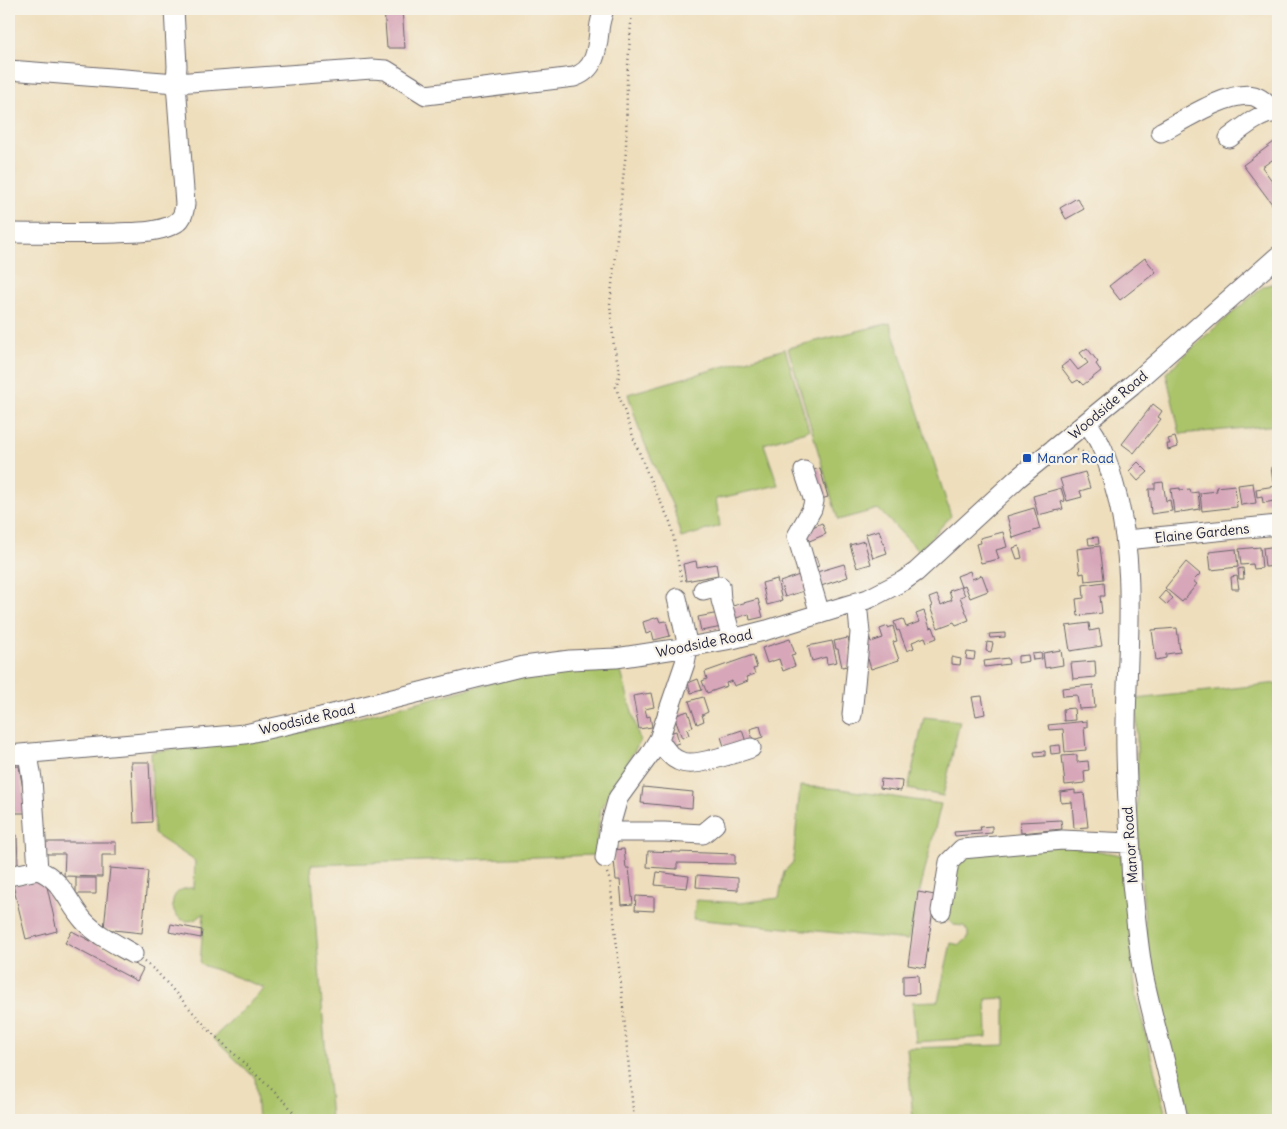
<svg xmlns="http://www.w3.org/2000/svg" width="1287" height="1129" font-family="Delius,sans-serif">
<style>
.green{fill:#abc46a;stroke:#667352}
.building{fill:#d7a7b9}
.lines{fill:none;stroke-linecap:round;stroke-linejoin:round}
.minor-casing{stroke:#696468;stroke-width:21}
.path{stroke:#696468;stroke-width:2.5;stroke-dasharray:1 4;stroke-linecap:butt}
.minor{stroke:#fff;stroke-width:19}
.transit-dot{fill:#1a4fb4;stroke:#f7f3e8;stroke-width:2}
.labels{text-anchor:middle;stroke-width:4.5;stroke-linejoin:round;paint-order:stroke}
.street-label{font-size:14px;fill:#22223b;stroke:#f7f3e8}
.transit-label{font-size:14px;fill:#164399;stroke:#f7f3e8;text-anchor:start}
</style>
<rect width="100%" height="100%" fill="#f7f3e8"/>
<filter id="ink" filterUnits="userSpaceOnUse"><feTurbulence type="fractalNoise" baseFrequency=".02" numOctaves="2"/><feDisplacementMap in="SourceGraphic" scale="10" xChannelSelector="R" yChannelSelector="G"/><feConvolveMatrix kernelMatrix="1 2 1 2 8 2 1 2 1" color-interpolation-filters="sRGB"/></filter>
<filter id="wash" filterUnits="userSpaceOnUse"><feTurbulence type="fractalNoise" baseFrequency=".0096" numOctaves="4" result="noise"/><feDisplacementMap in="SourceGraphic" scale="20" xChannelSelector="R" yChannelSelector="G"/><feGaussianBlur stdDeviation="1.12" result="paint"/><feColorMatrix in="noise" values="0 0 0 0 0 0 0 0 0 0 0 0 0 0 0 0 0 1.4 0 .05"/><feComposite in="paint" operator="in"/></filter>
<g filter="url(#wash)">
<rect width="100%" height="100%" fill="#eedebc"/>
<path class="green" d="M 1278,282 L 1278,425 L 1180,434 L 1166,373 L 1202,339 L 1264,286 Z
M 890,323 L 951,516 L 919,551 L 878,509 L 838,520 L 788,348 Z
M 785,349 L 809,430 L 764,444 L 778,485 L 716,499 L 720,526 L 681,538 L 674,509 L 641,435 L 628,394 Z
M 620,668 L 640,741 L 601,808 L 595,855 L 311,865 L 331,1120 L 258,1120 L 255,1078 L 213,1038 L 265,988 L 200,964 L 204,913 C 176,941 155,886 194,888 L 195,861 L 154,834 L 151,752 L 298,733 L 546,669 Z
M 1278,683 L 1278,1120 L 1187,1120 L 1148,954 L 1137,831 L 1137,699 Z
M 924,717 L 960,721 L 943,796 L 908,789 Z
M 800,786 L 840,789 L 941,804 L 908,940 L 693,919 L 696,900 L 740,903 L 779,898 L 784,872 L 793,862 Z
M 1066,845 L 1121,855 L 1136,996 L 1167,1120 L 913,1120 L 907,1048 L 1005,1045 L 1005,998 L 986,999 L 987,1037 L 916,1042 L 912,1002 L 938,1001 L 951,943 L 960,945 L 968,938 L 968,932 L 964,926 L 954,925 L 945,918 L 954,867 L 962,854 Z"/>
<g id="blocks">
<path class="building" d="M 384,9 L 402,9 L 405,48 L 387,48 Z
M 1278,139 L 1278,156 L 1262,167 L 1278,189 L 1278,212 L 1243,165 Z
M 1077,198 L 1084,209 L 1066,219 L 1060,208 Z
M 1145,258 L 1156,272 L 1120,300 L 1109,286 Z
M 1087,348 L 1098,362 L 1096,364 L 1101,371 L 1083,385 L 1078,380 L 1073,383 L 1061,367 L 1070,360 L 1078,370 L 1088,363 L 1080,353 Z
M 1153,404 L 1162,411 L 1158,417 L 1161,419 L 1134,453 L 1122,444 Z
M 1175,437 L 1178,447 L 1168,450 L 1167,444 L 1170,444 L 1168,439 Z
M 1138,462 L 1148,472 L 1138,481 L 1129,471 Z
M 1271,467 L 1278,467 L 1278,481 L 1273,482 Z
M 820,468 L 828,497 L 818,500 L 810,471 Z
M 1085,472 L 1090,488 L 1080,491 L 1082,497 L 1067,501 L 1060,479 Z
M 1163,482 L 1166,501 L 1170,500 L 1172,511 L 1151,514 L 1149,489 L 1155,489 L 1155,483 Z
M 1253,483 L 1256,503 L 1241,505 L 1238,485 Z
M 1235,485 L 1237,507 L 1202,511 L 1200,493 L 1217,491 L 1216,487 Z
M 1275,486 L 1274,501 L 1263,503 L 1262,496 L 1257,497 L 1256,489 Z
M 1061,488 L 1065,501 L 1061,502 L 1063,509 L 1038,515 L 1033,496 Z
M 1180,488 L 1180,490 L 1190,489 L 1191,493 L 1198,492 L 1200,509 L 1174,513 L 1171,489 Z
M 1034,508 L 1040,529 L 1013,538 L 1007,516 Z
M 822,523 L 826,534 L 807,542 L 803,531 Z
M 879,530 L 887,553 L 873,558 L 866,534 Z
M 1003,532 L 1007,547 L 996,550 L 999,559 L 981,563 L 976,544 L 981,543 L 980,538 Z
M 1098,537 L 1099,544 L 1089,545 L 1088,538 Z
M 864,541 L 871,564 L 857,568 L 850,545 Z
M 1019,546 L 1022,558 L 1017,559 L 1013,548 Z
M 1100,546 L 1104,579 L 1085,581 L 1084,573 L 1080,574 L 1077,549 Z
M 1278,546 L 1278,566 L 1265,567 L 1263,548 Z
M 1260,547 L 1262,568 L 1254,569 L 1253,564 L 1241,565 L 1239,549 Z
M 1236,549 L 1238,567 L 1211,570 L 1209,552 Z
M 816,557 L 819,566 L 811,569 L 808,559 Z
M 696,561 L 697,567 L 716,564 L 718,575 L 686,581 L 683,564 Z
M 1186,562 L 1200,574 L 1193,581 L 1197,584 L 1182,602 L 1165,588 Z
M 844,564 L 848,577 L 821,586 L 817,572 Z
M 1243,568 L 1244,579 L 1239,579 L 1238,569 Z
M 970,571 L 972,579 L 982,575 L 988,591 L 970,598 L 965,585 L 961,587 L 965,595 L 960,597 L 969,620 L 956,625 L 954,622 L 938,628 L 930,607 L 932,606 L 929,598 L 937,595 L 941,605 L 952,600 L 949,591 L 961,587 L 957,576 Z
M 802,574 L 807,590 L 785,597 L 780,582 Z
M 1237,576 L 1239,589 L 1232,589 L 1231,577 Z
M 777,579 L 782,601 L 767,605 L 762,583 Z
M 1104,582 L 1105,596 L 1100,596 L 1102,613 L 1078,616 L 1076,599 L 1084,598 L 1083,585 Z
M 1165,591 L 1173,598 L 1167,605 L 1159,598 Z
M 758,599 L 763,617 L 750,620 L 749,614 L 733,619 L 729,607 Z
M 924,611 L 930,628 L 933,627 L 937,638 L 927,642 L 925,637 L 912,642 L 914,648 L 907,651 L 899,630 L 897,631 L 894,622 L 903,619 L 906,627 L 919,622 L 916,614 Z
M 719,613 L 722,627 L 701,631 L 698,617 Z
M 658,617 L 660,622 L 666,621 L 670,636 L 654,640 L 652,632 L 646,634 L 643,622 Z
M 1089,623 L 1090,631 L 1099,629 L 1102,646 L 1070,651 L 1066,626 Z
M 888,626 L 888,628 L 893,626 L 897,641 L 893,642 L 899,660 L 871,669 L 868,659 L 864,660 L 868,632 L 871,642 L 883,638 L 880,629 Z
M 1177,628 L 1180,652 L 1166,654 L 1166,658 L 1156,660 L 1152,630 Z
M 1005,633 L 1005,637 L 990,638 L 989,634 Z
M 848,638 L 850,646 L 848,647 L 852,665 L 842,667 L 838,649 L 836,649 L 834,641 Z
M 790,639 L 795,654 L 791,655 L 795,666 L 783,671 L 779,659 L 767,663 L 762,648 Z
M 832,641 L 837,662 L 827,664 L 826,657 L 812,661 L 808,646 Z
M 987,642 L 993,643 L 991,652 L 986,651 Z
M 1061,650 L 1063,665 L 1045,668 L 1043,653 Z
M 967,652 L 975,653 L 974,660 L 966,659 Z
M 1041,653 L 1042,659 L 1033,660 L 1032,654 Z
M 753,655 L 757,668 L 753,669 L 755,674 L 746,677 L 748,681 L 734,686 L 732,681 L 726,683 L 727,686 L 707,693 L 702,681 L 707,679 L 705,672 Z
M 1028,655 L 1029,661 L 1018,663 L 1018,656 Z
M 951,657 L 961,659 L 960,665 L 951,664 Z
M 1008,658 L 1009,664 L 985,667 L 984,661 Z
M 1095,661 L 1096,677 L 1073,679 L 1071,663 Z
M 698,679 L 702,690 L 691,693 L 688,683 Z
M 1093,685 L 1095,708 L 1079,709 L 1077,695 L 1063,696 L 1062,688 Z
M 651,693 L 654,707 L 645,709 L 647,717 L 650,716 L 652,727 L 639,729 L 633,696 Z
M 982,696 L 985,714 L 976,716 L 972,697 Z
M 703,697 L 708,712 L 702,715 L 704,721 L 697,724 L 689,701 Z
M 1074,708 L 1075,720 L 1064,721 L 1063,709 Z
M 688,711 L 693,727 L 687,729 L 689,735 L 682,738 L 674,716 Z
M 1087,721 L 1087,727 L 1084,727 L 1086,750 L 1065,752 L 1063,729 L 1049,730 L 1048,725 Z
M 760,726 L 763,737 L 753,740 L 750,729 Z
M 742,730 L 746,742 L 725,749 L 721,737 Z
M 676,731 L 679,743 L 670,746 L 666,734 Z
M 1060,745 L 1061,753 L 1051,754 L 1050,746 Z
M 1045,751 L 1045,756 L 1035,757 L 1034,752 Z
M 1077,755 L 1077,762 L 1088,761 L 1089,770 L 1084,771 L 1085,783 L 1065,785 L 1062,756 Z
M 131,762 L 149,762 L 152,822 L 134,823 Z
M 19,766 L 27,813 L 9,813 L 9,767 Z
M 881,779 L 902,781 L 901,791 L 880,788 Z
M 643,787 L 693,792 L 692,808 L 641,803 Z
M 1075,790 L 1075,794 L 1084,793 L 1088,827 L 1074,828 L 1072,802 L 1061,803 L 1060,792 Z
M 1061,820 L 1062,829 L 1021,833 L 1020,822 Z
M 992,826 L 992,833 L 955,836 L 954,832 L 981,830 L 980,827 Z
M 9,835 L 17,835 L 18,866 L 9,866 Z
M 42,842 L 116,842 L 116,855 L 102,855 L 102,877 L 64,876 L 65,854 L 42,854 Z
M 624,849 L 626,868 L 629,868 L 633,904 L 622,905 L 620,880 L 616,880 L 613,850 Z
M 648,851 L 735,854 L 735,864 L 677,863 L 677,869 L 647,867 Z
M 110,868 L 148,871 L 142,933 L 104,929 Z
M 657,872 L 689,876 L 687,888 L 655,885 Z
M 697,875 L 738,878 L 738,890 L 696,887 Z
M 45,878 L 57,931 L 26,939 L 13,885 Z
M 76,878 L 96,878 L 96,894 L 76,894 Z
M 918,892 L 935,895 L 925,968 L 908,965 Z
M 636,896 L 654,897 L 654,911 L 635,910 Z
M 171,924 L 202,930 L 201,938 L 169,932 Z
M 72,931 L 143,969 L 137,981 L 65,943 Z
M 918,975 L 919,994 L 903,995 L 903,976 Z"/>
</g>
</g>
<g filter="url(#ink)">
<use href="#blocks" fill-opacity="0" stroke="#696468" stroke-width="1"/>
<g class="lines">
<defs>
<path id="minor" d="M 174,9 L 177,66 L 176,83 L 372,69 L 386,70 L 426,95 L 574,77 C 595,70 597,51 599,32 C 599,24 602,16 604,9
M 9,70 L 176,83 L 185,204 C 184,213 182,221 172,225 C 155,233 135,232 116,233 C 80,234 45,233 9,233
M 1161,132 C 1184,120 1229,90 1254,96 C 1263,99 1269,106 1275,113
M 1229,138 C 1243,128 1261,111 1278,113
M 1087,423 C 1101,441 1107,459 1113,481 C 1138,563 1127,641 1126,725 C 1125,762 1128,800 1130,838 C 1131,853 1131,868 1132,883 C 1135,913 1138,944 1143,973 C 1153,1023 1169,1070 1178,1120
M 804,471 L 814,501 L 812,509 L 797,536 L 820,614
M 1126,540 L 1278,525
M 703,590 L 720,586 L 721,600 L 732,639
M 852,715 L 860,633 L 857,602
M 659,739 C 674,768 689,766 718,758 C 729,755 740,752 751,748
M 9,755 L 245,734 L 321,717 L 524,666 L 570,660 L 616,658 L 688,647 L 732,639 L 767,630 L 868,599 L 903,581 L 916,572 L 1018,478 L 1132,385 L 1278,256
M 609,832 L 664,832 L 703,834 L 715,824
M 605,858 L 610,826 L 618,798 L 650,754 L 659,739 L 685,663 L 688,647 L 677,598
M 38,870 C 63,880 67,902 84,921 C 97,935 116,944 133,954
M 9,876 L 38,870 L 32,779 L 28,754
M 941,911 L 949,862 L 962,849 L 1062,840 L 1130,843"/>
</defs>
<use href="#minor" class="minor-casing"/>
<path class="path" d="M 632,9 L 627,79 L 626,151 L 610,304 L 614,347 L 620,372 L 616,387 L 635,442 L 649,477 L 671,524 L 682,583
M 1077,450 L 1088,454
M 607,873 L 610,881 L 621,986 L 634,1120
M 144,962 L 156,971 L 207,1028 L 287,1104 L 299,1120"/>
<use href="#minor" class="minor"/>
</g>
</g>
<rect class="transit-dot" x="1022" y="453" width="10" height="10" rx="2.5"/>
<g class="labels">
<g class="street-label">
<text transform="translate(1108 405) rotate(-40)" y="5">Woodside Road</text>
<text transform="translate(1202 533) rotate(-6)" y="5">Elaine Gardens</text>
<text transform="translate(704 643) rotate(-11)" y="5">Woodside Road</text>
<text transform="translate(307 719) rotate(-13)" y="5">Woodside Road</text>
<text transform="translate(1130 845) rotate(-94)" y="5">Manor Road</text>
</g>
<g class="transit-label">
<text x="1037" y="463">Manor Road</text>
</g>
</g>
<rect width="1287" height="1129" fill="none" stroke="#f7f3e8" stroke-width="30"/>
</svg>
